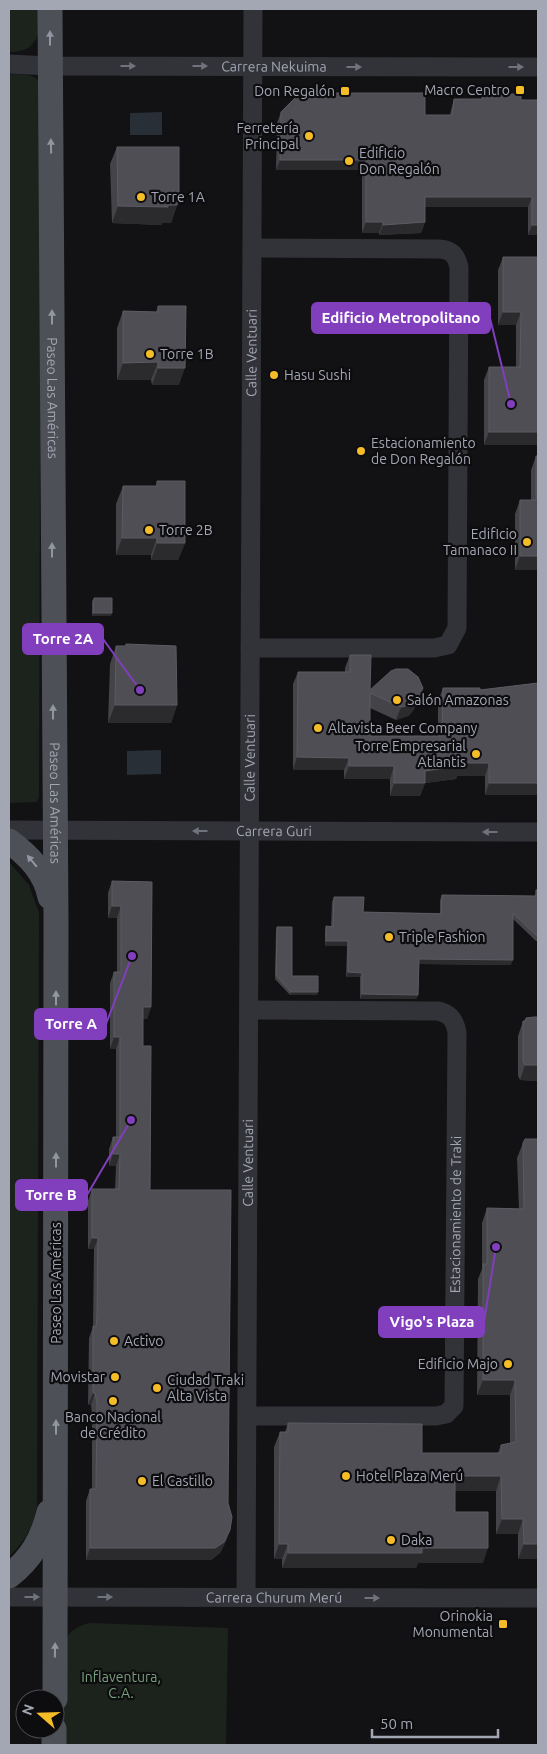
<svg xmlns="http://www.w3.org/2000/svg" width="547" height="1754" font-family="Ubuntu,sans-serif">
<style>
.green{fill:#1c231d}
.water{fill:#282f37}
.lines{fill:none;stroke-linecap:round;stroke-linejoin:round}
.minor{stroke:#323338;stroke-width:19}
.major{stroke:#4e5057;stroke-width:25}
.wall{fill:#434348}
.shaded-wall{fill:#2b2b2e}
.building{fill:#4e4e54;stroke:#5b5c63}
.oneway{fill:#9296a1}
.oneway2{fill:#70737c}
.poi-dot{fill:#f4bd28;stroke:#0d0c0e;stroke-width:2}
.labels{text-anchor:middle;stroke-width:4.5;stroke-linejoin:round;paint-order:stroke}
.street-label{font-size:14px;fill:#a3a7b4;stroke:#0d0c0e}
.poi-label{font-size:14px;fill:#a3a7b4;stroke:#0d0c0e;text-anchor:start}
.park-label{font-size:14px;fill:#79a07e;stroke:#0d0c0e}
.leader{fill:none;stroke:#813ebd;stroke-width:2}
.callout-dot{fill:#813ebd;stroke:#0d0c0e;stroke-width:2}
.callout{fill:#813ebd;stroke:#813ebd;stroke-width:2}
.callout-label{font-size:15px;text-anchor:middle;font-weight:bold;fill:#fff}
</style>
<rect width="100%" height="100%" fill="#121113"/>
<path class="green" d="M 9,9 L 41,9 C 40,32 39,53 9,52 Z
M 9,74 C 21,75 36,72 41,85 L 39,797 L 37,802 L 9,803 Z
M 9,862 L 29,885 L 39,913 L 37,1505 C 34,1526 25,1542 9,1556 Z
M 91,1623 L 228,1628 L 226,1745 L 64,1745 C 61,1720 55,1661 66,1639 C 70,1630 81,1624 91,1623 Z"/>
<path class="water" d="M 162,112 L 162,135 L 130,135 L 130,113 Z
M 161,750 L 161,774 L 127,775 L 127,751 Z"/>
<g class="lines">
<g class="minor">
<path id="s1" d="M 9,64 L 50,66 L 538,67"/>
<path d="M 250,648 L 434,648 L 448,645 L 457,628 L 459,267 C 456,255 452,250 439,249 L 252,248"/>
<path id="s2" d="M 9,830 L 538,832"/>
<path id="s3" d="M 247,1416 L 436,1416 L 446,1414 L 454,1406 L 457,1033 C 455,1020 450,1013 437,1011 L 249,1010"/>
<path id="s4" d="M 9,1597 L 538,1598"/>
<path id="s5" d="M 246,1597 L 253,9"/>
</g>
<g class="major">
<path id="s6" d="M 50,9 L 56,921 L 55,1699"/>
<path d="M 9,841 C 29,856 45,872 50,897"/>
<path d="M 9,1576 C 31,1559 42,1540 49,1512"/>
<path d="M 54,1745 L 54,1729"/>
</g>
</g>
<path class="wall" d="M 328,93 L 425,115 L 450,115 L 451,110 L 454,99 L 481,99 L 483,94 L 521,100 L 538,100 L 538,235 L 528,235 L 528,207 L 425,207 L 425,222 L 421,233 L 379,235 L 379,233 L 362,233 L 362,170 L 276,170 L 277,123 L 281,112 L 326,97 Z
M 117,147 L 177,205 L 171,223 L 162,223 L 162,225 L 112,223 L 110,164 Z
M 503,257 L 538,257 L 538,445 L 484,445 L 484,380 L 489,367 L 516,367 L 516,325 L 498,325 L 498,270 Z
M 158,306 L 179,385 L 152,385 L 151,380 L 117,380 L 117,328 L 123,311 L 156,312 Z
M 536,456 L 538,570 L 515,570 L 515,514 L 520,500 L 531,500 L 531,470 Z
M 157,481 L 185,543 L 178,560 L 151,560 L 151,555 L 116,555 L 116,504 L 123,486 L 156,486 Z
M 94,598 L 111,616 L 92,616 L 92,601 Z
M 538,642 L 538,795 L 485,795 L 485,776 L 457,776 L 456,779 L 425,783 L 420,796 L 390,796 L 390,779 L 344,779 L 344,770 L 293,770 L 293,684 L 298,672 L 345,672 L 345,668 L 350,655 L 370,690 L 423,688 L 419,701 L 412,712 L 408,716 L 396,720 L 370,708 L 370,736 L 438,736 L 438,701 L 443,688 L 480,690 L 538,683 Z
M 126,644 L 177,705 L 171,723 L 108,723 L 110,664 L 116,646 L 125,646 Z
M 112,881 L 152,882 L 151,1007 L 147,1019 L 143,1019 L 143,1046 L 150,1190 L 228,1503 L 230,1530 L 226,1541 L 220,1553 L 211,1560 L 86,1560 L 86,1501 L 90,1489 L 92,1489 L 92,1414 L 91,1405 L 88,1405 L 89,1338 L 93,1327 L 94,1249 L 88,1249 L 88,1201 L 92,1189 L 115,1189 L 116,1166 L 109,1166 L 109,1149 L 113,1137 L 116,1137 L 116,1049 L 110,1049 L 110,983 L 114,972 L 117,972 L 117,918 L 108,918 L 108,893 Z
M 536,890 L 538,890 L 538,941 L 536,941 L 513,919 L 511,965 L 419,964 L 418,995 L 416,999 L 360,999 L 360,977 L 346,977 L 347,946 L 325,946 L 325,931 L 326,926 L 331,926 L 332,902 L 334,897 L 363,912 L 440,913 L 440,900 L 442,895 L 535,896 Z
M 277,927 L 292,976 L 318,992 L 317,995 L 290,995 L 275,979 L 276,931 Z
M 526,1018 L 538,1081 L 520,1080 L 518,1076 L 518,1036 L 523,1021 L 524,1021 Z
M 523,1143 L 538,1559 L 518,1559 L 518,1534 L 496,1534 L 496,1491 L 455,1491 L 455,1512 L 483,1563 L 418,1563 L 416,1568 L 282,1568 L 282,1559 L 274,1559 L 274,1447 L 280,1432 L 285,1432 L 288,1423 L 422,1453 L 498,1453 L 501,1445 L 510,1443 L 510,1395 L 477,1395 L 478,1279 L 482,1269 L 482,1223 L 487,1208 L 519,1209 L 517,1158 Z"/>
<path class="shaded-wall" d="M 280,160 L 366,160 L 362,170 L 276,170 Z
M 425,197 L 532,197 L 528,207 L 421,207 Z
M 177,205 L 171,223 L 162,223 L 162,225 L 112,223 L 118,206 Z
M 366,222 L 383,222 L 379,233 L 362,233 Z
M 425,222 L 421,233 L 379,235 L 383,225 Z
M 532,225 L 538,225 L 538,235 L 528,235 Z
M 503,312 L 521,312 L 516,325 L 498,325 Z
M 158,362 L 151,380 L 117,380 L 123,363 Z
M 158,368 L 185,368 L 179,385 L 152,385 Z
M 489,432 L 538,432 L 538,445 L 484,445 Z
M 122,538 L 157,538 L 151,555 L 116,555 Z
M 157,543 L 185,543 L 178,560 L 151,560 Z
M 520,556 L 538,556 L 538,570 L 515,570 Z
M 93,613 L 112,613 L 111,616 L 92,616 Z
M 423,688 L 419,701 L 412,712 L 408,716 L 396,720 L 401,707 Z
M 115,705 L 177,705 L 171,723 L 108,723 Z
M 297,757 L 349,758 L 344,770 L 293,770 Z
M 460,763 L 489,763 L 485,776 L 457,776 L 456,779 L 425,783 L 420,796 L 390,796 L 394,783 L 425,771 Z
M 349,766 L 394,766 L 390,779 L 344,779 Z
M 489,783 L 538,783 L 538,795 L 485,795 Z
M 112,906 L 121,906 L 117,918 L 108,918 Z
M 326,941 L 348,941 L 347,946 L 325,946 Z
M 419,959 L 513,960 L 511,965 L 417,964 Z
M 348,972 L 362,973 L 360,977 L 346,977 Z
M 291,992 L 318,992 L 317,995 L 290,995 Z
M 362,994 L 418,995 L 416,999 L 360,999 Z
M 143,1007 L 151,1007 L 147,1019 L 139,1019 Z
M 114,1037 L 120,1037 L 116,1049 L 110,1049 Z
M 525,1065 L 538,1065 L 538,1081 L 520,1080 Z
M 113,1154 L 120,1154 L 116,1166 L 109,1166 Z
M 92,1238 L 98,1238 L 94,1249 L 88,1249 Z
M 483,1380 L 515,1380 L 510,1395 L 477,1395 Z
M 93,1393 L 95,1393 L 91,1405 L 88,1405 Z
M 455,1476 L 501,1476 L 496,1491 L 450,1491 Z
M 502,1519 L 523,1519 L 518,1534 L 496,1534 Z
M 230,1530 L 226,1541 L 220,1553 L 211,1560 L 86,1560 L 90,1548 Z
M 279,1544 L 288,1544 L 282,1559 L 274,1559 Z
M 524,1544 L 538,1544 L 538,1559 L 518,1559 Z
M 422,1548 L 488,1548 L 483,1563 L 418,1563 L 416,1568 L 282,1568 L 288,1553 Z"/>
<path class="building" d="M 328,93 L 425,93 L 425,115 L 452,115 L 454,99 L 483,99 L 483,94 L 521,94 L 521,100 L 538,100 L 538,225 L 532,225 L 532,197 L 425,197 L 425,222 L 383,225 L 383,222 L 366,222 L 366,160 L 280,160 L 281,112 L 296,97 L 328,97 Z
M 117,147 L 179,147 L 179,199 L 177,205 L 168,205 L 168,207 L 118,206 Z
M 503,257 L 538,257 L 538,432 L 489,432 L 489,367 L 520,367 L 521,312 L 503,312 Z
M 158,306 L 186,306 L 185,368 L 158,368 L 158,362 L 123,363 L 123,311 L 158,312 Z
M 536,456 L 538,456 L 538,556 L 520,556 L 520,500 L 536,500 Z
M 157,481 L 185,481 L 185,543 L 157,543 L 157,538 L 122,538 L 123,486 L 157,486 Z
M 94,598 L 112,598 L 112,613 L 93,613 Z
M 126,644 L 176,646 L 177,705 L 115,705 L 116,646 L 126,646 Z
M 350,655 L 371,655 L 370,690 L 391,671 L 396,669 L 408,669 L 418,677 L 423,688 L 417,700 L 413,704 L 401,707 L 370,693 L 370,736 L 442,736 L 443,688 L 480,688 L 480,690 L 538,683 L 538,783 L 489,783 L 489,763 L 460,763 L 460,766 L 425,771 L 425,783 L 394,783 L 394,766 L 349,766 L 349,758 L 297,757 L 298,672 L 350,672 Z
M 112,881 L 152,882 L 151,1007 L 143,1007 L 143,1046 L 151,1046 L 150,1190 L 231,1190 L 228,1503 L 232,1517 L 230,1530 L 224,1542 L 215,1548 L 90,1548 L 90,1489 L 96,1489 L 97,1403 L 95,1393 L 93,1393 L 93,1326 L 96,1327 L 97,1317 L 98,1238 L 92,1238 L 92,1189 L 119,1189 L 120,1154 L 113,1154 L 113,1137 L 120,1137 L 120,1037 L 114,1037 L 114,972 L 121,972 L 121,906 L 112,906 Z
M 536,890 L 538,890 L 538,937 L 513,913 L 513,960 L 419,959 L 418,995 L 362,994 L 362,973 L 348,972 L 348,941 L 326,941 L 326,926 L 333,927 L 334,897 L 364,897 L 363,912 L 441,914 L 442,895 L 536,896 Z
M 277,927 L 292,927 L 292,976 L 318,976 L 318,992 L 291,992 L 276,975 Z
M 534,1017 L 538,1017 L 538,1065 L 525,1065 L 523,1061 L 523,1021 L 526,1021 L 526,1018 Z
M 525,1139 L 538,1139 L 538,1544 L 524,1544 L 523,1519 L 502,1519 L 501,1476 L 455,1476 L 455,1512 L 488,1512 L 488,1548 L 422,1548 L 422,1553 L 288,1553 L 288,1544 L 279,1544 L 280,1432 L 288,1432 L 288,1423 L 422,1424 L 422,1453 L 501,1453 L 501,1445 L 516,1442 L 515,1380 L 483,1380 L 483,1264 L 487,1264 L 487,1208 L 524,1209 L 523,1143 Z"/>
<defs><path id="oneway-solid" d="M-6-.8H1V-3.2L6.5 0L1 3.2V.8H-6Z" transform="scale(1.25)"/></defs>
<g class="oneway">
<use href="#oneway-solid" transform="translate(50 38) rotate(-90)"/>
<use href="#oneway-solid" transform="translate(51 146) rotate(-91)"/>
<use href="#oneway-solid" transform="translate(52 317) rotate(-90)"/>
<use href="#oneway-solid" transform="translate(52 550) rotate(-90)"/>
<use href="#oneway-solid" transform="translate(53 712) rotate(-90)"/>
<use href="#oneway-solid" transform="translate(32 861) rotate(-130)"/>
<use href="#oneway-solid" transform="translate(56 998) rotate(-90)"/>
<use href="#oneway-solid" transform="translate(56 1160) rotate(-90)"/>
<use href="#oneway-solid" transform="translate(56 1427) rotate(-90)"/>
<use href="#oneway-solid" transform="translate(55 1650) rotate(-89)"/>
</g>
<g class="oneway2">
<use href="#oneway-solid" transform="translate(128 66)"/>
<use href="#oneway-solid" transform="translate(200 66)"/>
<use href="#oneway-solid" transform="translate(354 67)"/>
<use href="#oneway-solid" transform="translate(516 67)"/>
<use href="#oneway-solid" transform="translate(200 831) rotate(-180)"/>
<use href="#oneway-solid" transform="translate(490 832) rotate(-180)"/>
<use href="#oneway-solid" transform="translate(32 1597)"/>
<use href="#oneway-solid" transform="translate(105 1597)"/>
<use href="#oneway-solid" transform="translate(372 1598)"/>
</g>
<g class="poi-dot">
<rect x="515" y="85" width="10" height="10" rx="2.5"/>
<rect x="340" y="86" width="10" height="10" rx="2.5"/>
<circle cx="309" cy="136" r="5"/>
<circle cx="349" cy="161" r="5"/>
<circle cx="141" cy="197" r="5"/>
<circle cx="150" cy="354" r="5"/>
<circle cx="274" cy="375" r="5"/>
<circle cx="361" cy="451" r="5"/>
<circle cx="149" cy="530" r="5"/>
<circle cx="527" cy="542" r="5"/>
<circle cx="397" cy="700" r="5"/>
<circle cx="318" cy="728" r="5"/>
<circle cx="476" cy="754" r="5"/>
<circle cx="389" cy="937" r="5"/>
<circle cx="114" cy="1341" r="5"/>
<circle cx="508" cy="1364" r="5"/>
<circle cx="115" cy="1377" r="5"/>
<circle cx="157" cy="1388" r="5"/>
<circle cx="113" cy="1401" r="5"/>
<circle cx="346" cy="1476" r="5"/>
<circle cx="142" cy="1481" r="5"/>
<circle cx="391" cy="1540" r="5"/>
<rect x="498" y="1619" width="10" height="10" rx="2.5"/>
</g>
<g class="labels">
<g class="street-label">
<text dy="5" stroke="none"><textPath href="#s1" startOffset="265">Carrera Nekuima</textPath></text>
<text dy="5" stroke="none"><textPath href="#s5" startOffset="1244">Calle Ventuari</textPath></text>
<text dy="5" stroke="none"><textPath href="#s6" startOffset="389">Paseo Las Américas</textPath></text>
<text dy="5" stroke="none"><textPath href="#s5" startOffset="839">Calle Ventuari</textPath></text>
<text dy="5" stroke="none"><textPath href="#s6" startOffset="794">Paseo Las Américas</textPath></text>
<text dy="5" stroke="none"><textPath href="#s2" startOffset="265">Carrera Guri</textPath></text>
<text dy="5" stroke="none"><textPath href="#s5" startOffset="434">Calle Ventuari</textPath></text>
<text dy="5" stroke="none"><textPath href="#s3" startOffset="402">Estacionamiento de Traki</textPath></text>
<text transform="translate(56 1283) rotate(-90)" y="5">Paseo Las Américas</text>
<text dy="5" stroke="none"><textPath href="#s4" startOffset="265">Carrera Churum Merú</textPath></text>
</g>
<g class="poi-label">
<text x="510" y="95" text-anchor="end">Macro Centro</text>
<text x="335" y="96" text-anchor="end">Don Regalón</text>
<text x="299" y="133" text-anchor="end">Ferretería<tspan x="299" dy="16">Principal</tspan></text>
<text x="359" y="158">Edificio<tspan x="359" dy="16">Don Regalón</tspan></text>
<text x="151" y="202">Torre 1A</text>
<text x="160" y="359">Torre 1B</text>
<text x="284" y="380">Hasu Sushi</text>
<text x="371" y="448">Estacionamiento<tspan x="371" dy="16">de Don Regalón</tspan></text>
<text x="159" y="535">Torre 2B</text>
<text x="517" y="539" text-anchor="end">Edificio<tspan x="517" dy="16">Tamanaco II</tspan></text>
<text x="407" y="705">Salón Amazonas</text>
<text x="328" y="733">Altavista Beer Company</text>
<text x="466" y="751" text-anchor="end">Torre Empresarial<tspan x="466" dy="16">Atlantis</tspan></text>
<text x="399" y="942">Triple Fashion</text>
<text x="124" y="1346">Activo</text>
<text x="498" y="1369" text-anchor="end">Edificio Majo</text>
<text x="105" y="1382" text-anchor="end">Movistar</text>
<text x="167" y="1385">Ciudad Traki<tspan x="167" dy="16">Alta Vista</tspan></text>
<text x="113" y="1422" text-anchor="middle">Banco Nacional<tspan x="113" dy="16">de Crédito</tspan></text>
<text x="356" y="1481">Hotel Plaza Merú</text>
<text x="152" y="1486">El Castillo</text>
<text x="401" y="1545">Daka</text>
<text x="493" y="1621" text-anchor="end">Orinokia<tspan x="493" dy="16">Monumental</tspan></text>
</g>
<g class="park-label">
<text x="121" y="1682">Inflaventura,<tspan x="121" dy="16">C.A.</tspan></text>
</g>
</g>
<path class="leader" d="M511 404L490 318M140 690L103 639M132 956L106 1024M131 1120L87 1195M496 1247L484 1322"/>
<g class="callout-dot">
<circle cx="511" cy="404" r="5"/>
<circle cx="140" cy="690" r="5"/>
<circle cx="132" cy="956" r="5"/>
<circle cx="131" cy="1120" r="5"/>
<circle cx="496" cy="1247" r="5"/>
</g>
<g class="callout">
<rect x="312" y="303" width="178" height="30" rx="5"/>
<rect x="23" y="624" width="80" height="30" rx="5"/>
<rect x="35" y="1009" width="71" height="30" rx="5"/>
<rect x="16" y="1180" width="71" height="30" rx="5"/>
<rect x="379" y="1307" width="105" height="30" rx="5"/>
</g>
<g class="callout-label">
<text x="401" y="323">Edificio Metropolitano</text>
<text x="63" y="644">Torre 2A</text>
<text x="71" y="1029">Torre A</text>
<text x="51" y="1200">Torre B</text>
<text x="432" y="1327">Vigo's Plaza</text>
</g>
<rect width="547" height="1754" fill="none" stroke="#a3a7b4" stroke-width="20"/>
<g transform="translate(40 1714) rotate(290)"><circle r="24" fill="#0d0c0e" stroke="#494a50"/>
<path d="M0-4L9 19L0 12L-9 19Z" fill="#f4bd28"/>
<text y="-8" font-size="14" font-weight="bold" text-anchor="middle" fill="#a3a7b4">N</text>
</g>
<path d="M372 1729v8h126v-8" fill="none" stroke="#a3a7b4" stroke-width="2.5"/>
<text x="380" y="1729" font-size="15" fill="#a3a7b4" stroke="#0d0c0e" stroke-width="4" paint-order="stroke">50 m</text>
</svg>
